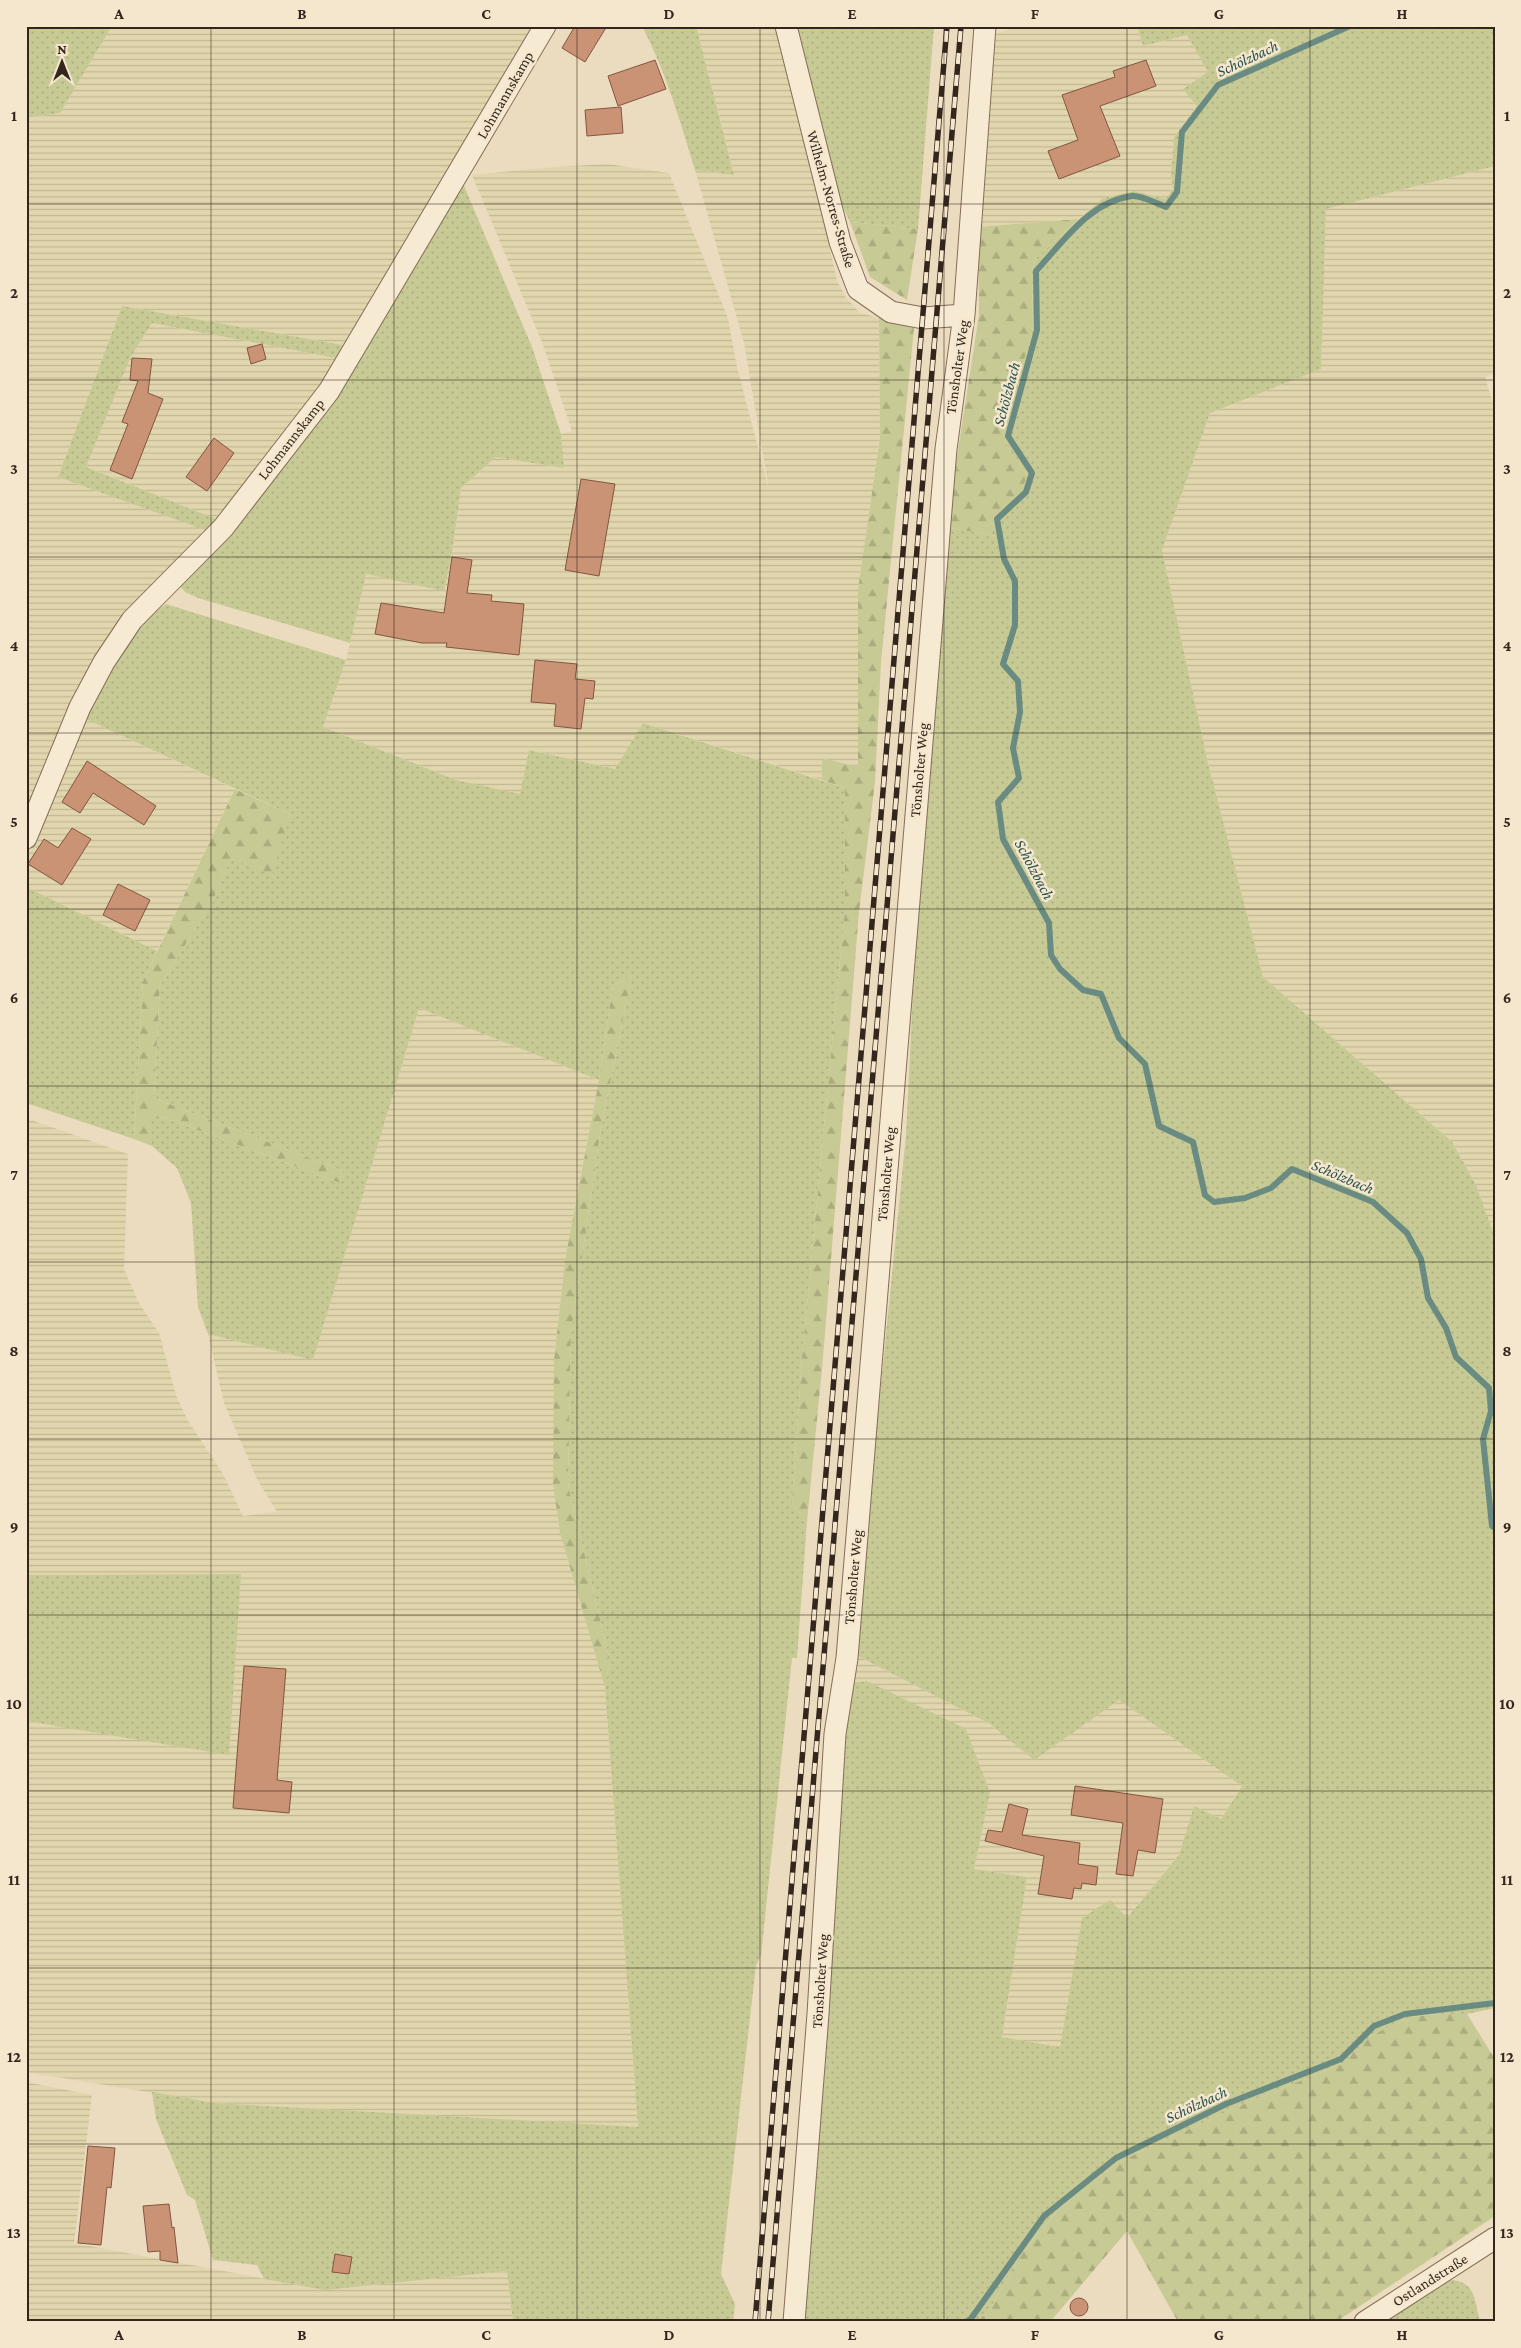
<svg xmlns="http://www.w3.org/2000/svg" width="1521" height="2348" font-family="'Crimson Pro',serif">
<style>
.farmland{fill:url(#farmland-rules)}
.grass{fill:url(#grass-dots)}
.forest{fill:url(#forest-firs)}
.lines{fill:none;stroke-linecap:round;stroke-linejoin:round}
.stream{stroke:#6a8b81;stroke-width:6}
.building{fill:#ca9376;stroke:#83553f}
.street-casing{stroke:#846d58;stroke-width:23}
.street{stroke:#f7ead2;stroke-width:21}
.rail-casing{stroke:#34261c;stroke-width:5.5}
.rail{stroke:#f4e7ce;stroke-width:4;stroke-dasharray:11;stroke-linecap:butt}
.grid{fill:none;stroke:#34261c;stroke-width:1;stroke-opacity:0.55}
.labels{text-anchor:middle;stroke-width:5;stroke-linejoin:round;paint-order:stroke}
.street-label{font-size:15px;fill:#34261c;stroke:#f4e7ce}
.water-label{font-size:16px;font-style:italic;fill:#2c544f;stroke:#f4e7ce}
.neatline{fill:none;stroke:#34261c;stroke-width:2}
.grid-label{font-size:16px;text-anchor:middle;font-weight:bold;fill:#34261c}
</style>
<defs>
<pattern id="farmland-rules" width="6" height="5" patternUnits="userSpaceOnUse" patternTransform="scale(1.25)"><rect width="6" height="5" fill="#e1d6ad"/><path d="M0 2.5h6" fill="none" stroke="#c2b894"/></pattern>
<pattern id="grass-dots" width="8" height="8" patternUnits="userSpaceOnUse" patternTransform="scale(1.25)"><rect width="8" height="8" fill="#c7ca94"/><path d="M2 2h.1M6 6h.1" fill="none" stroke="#acad7f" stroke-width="1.8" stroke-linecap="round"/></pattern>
<pattern id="forest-firs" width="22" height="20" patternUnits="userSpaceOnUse" patternTransform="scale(1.25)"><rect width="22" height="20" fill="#c7ca94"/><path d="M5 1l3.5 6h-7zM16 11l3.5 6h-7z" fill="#acad7f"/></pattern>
</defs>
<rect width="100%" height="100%" fill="#ecdcbf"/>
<path class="farmland" d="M 112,26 L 536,26 L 348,346 L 122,306 L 58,477 L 210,532 L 153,590 L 26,819 L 26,118 L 60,113 Z
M 696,26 L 780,26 L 837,281 L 846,298 L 860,313 L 879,318 L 880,438 L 858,589 L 858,768 L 822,758 L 822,780 L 643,723 L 615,769 L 529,750 L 520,795 L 456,780 L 323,727 L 346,660 L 366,574 L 443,590 L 452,552 L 461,488 L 496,457 L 564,468 L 561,434 L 572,431 L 543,345 L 472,175 L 553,167 L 608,164 L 669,173 L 728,318 L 737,367 L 769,490 L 744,343 L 695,170 L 734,174 Z
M 1021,26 L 1137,26 L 1143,46 L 1187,35 L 1208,72 L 1197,106 L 1174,137 L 1171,175 L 1173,189 L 1170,196 L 1166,199 L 1133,191 L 1103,198 L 1079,219 L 978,227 L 989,35 Z
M 1495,166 L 1495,373 L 1485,377 L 1495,411 L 1495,1237 L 1476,1185 L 1452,1142 L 1263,977 L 1207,759 L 1162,550 L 1210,413 L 1321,369 L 1326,209 Z
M 152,323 L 341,359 L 221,521 L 86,467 L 130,358 Z
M 86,719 L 235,789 L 157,951 L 26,887 L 26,848 Z
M 419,1008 L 599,1080 L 565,1260 L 554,1360 L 560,1533 L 605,1688 L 638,2128 L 215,2103 L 26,2072 L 26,1721 L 91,1731 L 241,1574 L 26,1575 L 26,1118 L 128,1154 L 124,1269 L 139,1303 L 159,1333 L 176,1395 L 187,1419 L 223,1474 L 243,1516 L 277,1512 L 257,1479 L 224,1403 L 208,1334 L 313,1359 Z
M 854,1654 L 990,1724 L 1034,1759 L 1119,1700 L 1242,1785 L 1221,1819 L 1194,1806 L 1179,1855 L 1127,1918 L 1082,1918 L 1060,2047 L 1002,2037 L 1027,1877 L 974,1869 L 990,1793 L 849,1683 Z
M 26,2082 L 92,2095 L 74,2243 L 325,2290 L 507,2271 L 513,2322 L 26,2322 Z"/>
<path class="grass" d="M 26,26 L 112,26 L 60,113 L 26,118 Z
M 642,26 L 696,26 L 734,175 L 695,170 C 680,121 666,72 642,26 Z
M 794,26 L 934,26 L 918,229 L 850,222 L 834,188 Z
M 1137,26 L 1494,26 L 1495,166 L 1326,209 L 1321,369 L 1210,413 L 1162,550 L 1207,759 L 1263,977 L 1452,1142 L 1476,1185 L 1495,1237 L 1495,2008 L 1467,2014 L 1438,2014 L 1411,2017 L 1372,2035 L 1342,2064 L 1239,2106 L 1123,2160 L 1084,2187 L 1053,2216 L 1019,2257 L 990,2309 L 977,2322 L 802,2322 L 849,1683 L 867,1681 L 966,1729 L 990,1793 L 974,1869 L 1027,1877 L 1002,2037 L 1060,2047 L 1082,1918 L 1110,1900 L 1127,1918 L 1179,1855 L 1194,1806 L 1221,1819 L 1242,1786 L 1119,1700 L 1034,1760 L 990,1724 L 854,1654 L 906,1135 L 914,970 L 946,527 L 995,536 L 993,518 L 1022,490 L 1027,474 C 1016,460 1005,449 1004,431 L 1033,329 L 1032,270 L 1036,258 L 1103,198 L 1134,191 L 1166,199 L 1173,189 L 1171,175 L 1174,137 L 1197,106 L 1183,89 L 1208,72 L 1187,35 L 1143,46 Z
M 462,181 L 532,347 L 561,434 L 564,468 L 496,457 L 461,488 L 452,552 L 444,591 L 366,574 L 350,643 L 198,598 L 185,592 L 180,586 Z
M 122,306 L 348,346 L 341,359 L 152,323 L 130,358 L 86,467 L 221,521 L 210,532 L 58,477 Z
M 166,604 L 346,660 L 323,727 L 456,780 L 520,794 L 529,750 L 615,769 L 643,723 L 845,788 L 845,909 L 802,1357 L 792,1504 L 807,1522 L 797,1658 L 792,1658 L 761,1956 L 756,1965 L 721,2274 L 735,2304 L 733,2322 L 513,2322 L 507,2271 L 325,2290 L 264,2279 L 257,2265 L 213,2260 L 195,2200 L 187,2195 L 156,2119 L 152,2092 L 215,2103 L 638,2127 L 605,1688 L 610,1661 L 568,1485 L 571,1332 L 601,1128 L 632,975 L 613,985 L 599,1080 L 419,1008 L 313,1360 L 208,1334 L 198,1307 L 191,1203 L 177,1168 L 152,1146 L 152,1113 L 340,1183 L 343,1171 L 154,1098 L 160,985 L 212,902 L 231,858 L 271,874 L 290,814 L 86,719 C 106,673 123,633 166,604 Z
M 26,887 L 157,951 L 143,981 L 134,1139 L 26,1103 Z
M 241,1574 L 229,1755 L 26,1721 L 26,1575 Z
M 1453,2280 C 1476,2283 1475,2302 1480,2322 L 1380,2322 L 1441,2282 Z"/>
<path class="forest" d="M 1079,219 L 1036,258 L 1032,270 L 1033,329 L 1004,431 C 1005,449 1016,460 1027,474 L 1022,491 L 993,518 L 995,536 L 946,527 L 979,315 L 978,227 Z
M 850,222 L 918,229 L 907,300 L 870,277 Z
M 879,318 L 914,328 L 881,662 L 875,782 L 859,912 L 823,1358 L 807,1522 L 792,1504 L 802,1357 L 845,909 L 845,788 L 822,780 L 822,758 L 858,767 L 858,589 L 880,438 Z
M 235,789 L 290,814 L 272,875 L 231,858 L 212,902 L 160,985 L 154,1098 L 343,1171 L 340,1183 L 152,1113 L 152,1146 L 134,1139 L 143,981 Z
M 632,975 L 601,1128 L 571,1332 L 568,1485 L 610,1661 L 605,1688 L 560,1533 L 553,1483 L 554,1360 L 565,1260 L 599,1080 L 613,985 Z
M 1438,2014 L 1467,2014 L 1495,2059 L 1495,2216 L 1336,2322 L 1178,2322 L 1127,2231 L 1050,2322 L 977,2322 L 990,2309 L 1019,2257 L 1053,2216 L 1084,2187 L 1123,2160 L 1239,2106 L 1342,2064 L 1372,2035 L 1411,2017 Z"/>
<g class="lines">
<path class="stream" d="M 1350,26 L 1218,85 L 1182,132 L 1177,192 L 1166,207 C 1157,204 1142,195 1132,196 C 1090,201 1063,242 1036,271 L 1037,330 L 1008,436 L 1032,473 L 1026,492 L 997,519 L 1004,559 L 1015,581 L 1015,625 L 1003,664 L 1018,681 L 1020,712 L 1013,748 L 1019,778 L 998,802 L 1003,839 L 1049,923 L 1051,955 L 1060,969 L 1083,990 L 1101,994 L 1119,1038 L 1145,1064 L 1159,1126 L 1193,1142 L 1205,1195 L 1214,1202 L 1245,1198 L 1271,1188 L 1292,1169 L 1373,1202 L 1407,1233 L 1421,1259 L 1428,1298 L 1446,1328 L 1456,1357 L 1489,1388 L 1491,1411 L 1483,1439 L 1492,1526 L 1495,1528
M 965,2322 L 970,2320 L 1044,2216 L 1116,2158 L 1226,2104 L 1341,2059 L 1374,2026 L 1405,2014 L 1495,2003"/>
</g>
<path class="building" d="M 575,26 L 607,26 L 585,62 L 562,48 Z
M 655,60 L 666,89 L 618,106 L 608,76 Z
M 1146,60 L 1156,86 L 1100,106 L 1120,156 L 1059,179 L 1048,151 L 1078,140 L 1062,95 L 1115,77 L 1113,71 Z
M 621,107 L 623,133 L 587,136 L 585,110 Z
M 262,344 L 266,359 L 251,364 L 247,348 Z
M 132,358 L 152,359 L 148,393 L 163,399 L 132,479 L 110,470 L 128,424 L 122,422 L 138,381 L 130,380 Z
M 214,438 L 234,453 L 207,491 L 186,477 Z
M 581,479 L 615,484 L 599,576 L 565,570 Z
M 452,557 L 472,560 L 467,593 L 492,595 L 491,601 L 524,604 L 519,655 L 446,647 L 447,643 L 422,643 L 375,634 L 381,603 L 444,613 Z
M 535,660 L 577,664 L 575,679 L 595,681 L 593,699 L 585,698 L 581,729 L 554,726 L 556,704 L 531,702 Z
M 87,761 L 156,806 L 144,825 L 93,793 L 80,813 L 62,802 Z
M 72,828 L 91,839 L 62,885 L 28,864 L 44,839 L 58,848 Z
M 118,884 L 150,900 L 135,931 L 103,915 Z
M 244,1666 L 286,1669 L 277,1780 L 292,1782 L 289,1813 L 233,1808 Z
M 1075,1786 L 1163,1799 L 1155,1853 L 1138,1850 L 1133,1876 L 1116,1874 L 1123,1823 L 1071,1815 Z
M 1009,1804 L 1028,1809 L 1022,1835 L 1080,1843 L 1078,1864 L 1098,1867 L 1096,1885 L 1082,1883 L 1081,1889 L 1074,1888 L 1072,1899 L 1038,1894 L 1044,1856 L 985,1841 L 988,1830 L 1002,1832 Z
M 88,2146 L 115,2148 L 111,2188 L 107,2187 L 101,2245 L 78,2243 Z
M 169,2204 L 172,2228 L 174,2227 L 178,2263 L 160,2260 L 160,2251 L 148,2252 L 143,2206 Z
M 335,2254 L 352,2257 L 349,2274 L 332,2272 Z
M1070 2307a9 9 0 1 1 18 0a9 9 0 1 1-18 0Z"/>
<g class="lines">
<defs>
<path id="street" d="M 786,26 L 840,242 L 858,289 L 891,312 L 923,318 L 964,315
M 26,838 L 80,707 L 104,662 L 132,620 L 223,528 L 329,391 L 545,26
M 794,2322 L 818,2014 L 835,1734 L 847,1658 L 946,449 L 964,315 L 985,26
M 1365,2322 L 1495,2238"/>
</defs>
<use href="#street" class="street-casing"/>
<use href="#street" class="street"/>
<defs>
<path id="rail" d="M 755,2322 L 947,26
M 768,2322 L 961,26"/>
</defs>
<use href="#rail" class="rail-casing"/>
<use href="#rail" class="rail"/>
</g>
<path class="grid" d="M 211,26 L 211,2322M 394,26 L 394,2322M 577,26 L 577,2322M 760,26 L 760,2322M 944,26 L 944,2322M 1127,26 L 1127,2322M 1310,26 L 1310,2322M 26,204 L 1495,204M 26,380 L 1495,380M 26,557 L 1495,557M 26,733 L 1495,733M 26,909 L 1495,909M 26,1086 L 1495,1086M 26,1262 L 1495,1262M 26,1439 L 1495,1439M 26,1615 L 1495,1615M 26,1791 L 1495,1791M 26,1968 L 1495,1968M 26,2144 L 1495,2144"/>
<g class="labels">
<g class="street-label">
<text transform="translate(505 95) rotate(-60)" y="5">Lohmannskamp</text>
<text transform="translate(831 199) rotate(74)" y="5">Wilhelm-Norres-Straße</text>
<text transform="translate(957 367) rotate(-82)" y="5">Tönsholter Weg</text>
<text transform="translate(291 439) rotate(-52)" y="5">Lohmannskamp</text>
<text transform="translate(919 770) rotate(-85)" y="5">Tönsholter Weg</text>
<text transform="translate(886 1174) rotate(-85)" y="5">Tönsholter Weg</text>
<text transform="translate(853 1577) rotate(-85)" y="5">Tönsholter Weg</text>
<text transform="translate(820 1981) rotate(-86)" y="5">Tönsholter Weg</text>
<text transform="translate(1430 2280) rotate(-32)" y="5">Ostlandstraße</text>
</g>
<g class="water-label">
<text transform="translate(1247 58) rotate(-25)" y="6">Schölzbach</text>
<text transform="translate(1006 394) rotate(-75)" y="6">Schölzbach</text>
<text transform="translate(1035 869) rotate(62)" y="6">Schölzbach</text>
<text transform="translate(1343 1176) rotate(23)" y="6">Schölzbach</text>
<text transform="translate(1196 2104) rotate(-25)" y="6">Schölzbach</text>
</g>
</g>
<rect width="1521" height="2348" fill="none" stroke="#f4e7ce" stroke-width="55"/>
<g transform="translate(62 62)" stroke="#f4e7ce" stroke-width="4" paint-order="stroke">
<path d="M0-4L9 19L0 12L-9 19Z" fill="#34261c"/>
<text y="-8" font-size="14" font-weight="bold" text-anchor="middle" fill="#34261c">N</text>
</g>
<rect x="28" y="28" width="1466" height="2292" class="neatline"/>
<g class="grid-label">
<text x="119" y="19">A</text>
<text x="302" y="19">B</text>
<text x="486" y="19">C</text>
<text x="669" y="19">D</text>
<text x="852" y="19">E</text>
<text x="1035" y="19">F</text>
<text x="1219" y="19">G</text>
<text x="1402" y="19">H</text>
<text x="14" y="121">1</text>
<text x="1507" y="121">1</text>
<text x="14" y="298">2</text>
<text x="1507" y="298">2</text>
<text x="14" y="474">3</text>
<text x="1507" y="474">3</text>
<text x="14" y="651">4</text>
<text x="1507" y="651">4</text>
<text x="14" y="827">5</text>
<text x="1507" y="827">5</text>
<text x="14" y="1003">6</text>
<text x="1507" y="1003">6</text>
<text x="14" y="1180">7</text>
<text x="1507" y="1180">7</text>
<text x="14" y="1356">8</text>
<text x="1507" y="1356">8</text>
<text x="14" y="1532">9</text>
<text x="1507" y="1532">9</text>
<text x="14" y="1709">10</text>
<text x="1507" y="1709">10</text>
<text x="14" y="1885">11</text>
<text x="1507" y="1885">11</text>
<text x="14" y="2062">12</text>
<text x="1507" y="2062">12</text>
<text x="14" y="2238">13</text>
<text x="1507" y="2238">13</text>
<text x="119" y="2340">A</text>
<text x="302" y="2340">B</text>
<text x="486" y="2340">C</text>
<text x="669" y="2340">D</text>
<text x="852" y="2340">E</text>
<text x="1035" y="2340">F</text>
<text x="1219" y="2340">G</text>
<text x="1402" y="2340">H</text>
</g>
</svg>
